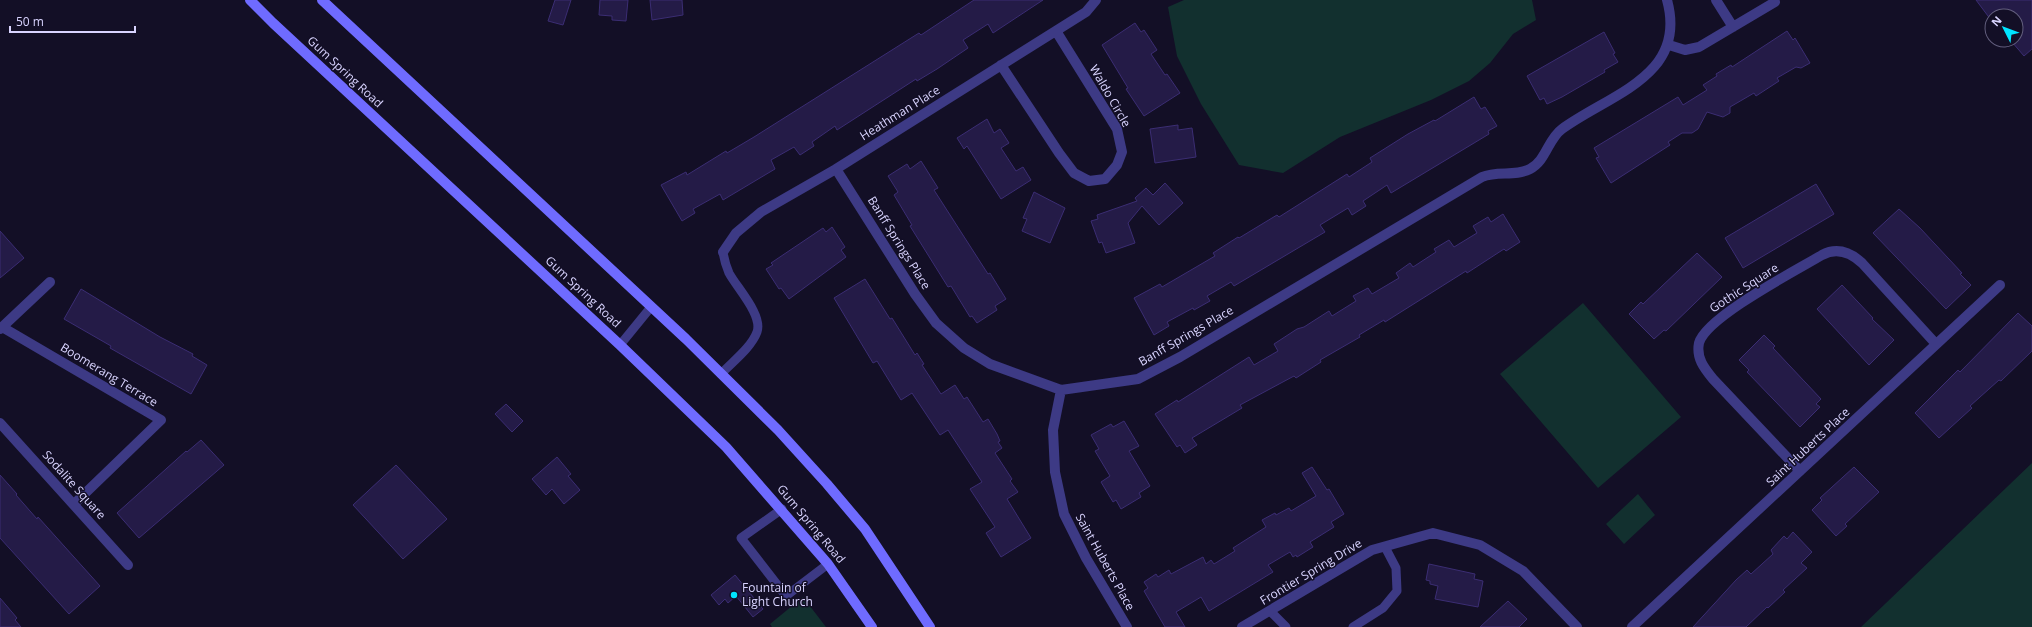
<svg xmlns="http://www.w3.org/2000/svg" width="2032" height="627" font-family="'Open Sans',sans-serif">
<style>
.green{fill:#12302f}
.building{fill:#241b47;stroke:#3b2d73}
.lines{fill:none;stroke-linecap:round;stroke-linejoin:round}
.service{stroke:#3d3a85;stroke-width:9}
.minor{stroke:#3d3a85;stroke-width:10}
.secondary{stroke:#6f6bff;stroke-width:10}
.poi-dot{fill:#00e5ff;stroke:#130f26;stroke-width:1.5}
.labels{text-anchor:middle;stroke-width:3;stroke-linejoin:round;paint-order:stroke}
.street-label{font-size:12px;fill:#d9d4ff;stroke:#130f26}
.poi-label{font-size:12px;fill:#d9d4ff;stroke:#130f26;text-anchor:start}
</style>
<rect width="100%" height="100%" fill="#130f26"/>
<path class="green" d="M 1184,0 L 1532,0 L 1536,20 L 1513,34 L 1490,63 L 1469,81 L 1431,100 L 1340,137 L 1283,173 L 1239,165 L 1201,104 L 1177,56 L 1168,7 Z
M 1583,303 L 1681,417 L 1598,488 L 1500,374 Z
M 2032,463 L 2032,627 L 1861,627 Z
M 1638,494 L 1655,515 L 1624,544 L 1606,524 Z
M 803,597 L 826,627 L 772,627 L 770,624 Z"/>
<path class="building" d="M 555,0 L 571,0 L 563,25 L 548,21 Z
M 600,0 L 628,0 L 626,21 L 612,20 L 612,16 L 599,15 Z
M 650,0 L 682,0 L 683,15 L 652,20 Z
M 974,0 L 1043,0 L 993,33 L 988,24 L 963,40 L 968,48 L 937,69 L 917,81 L 916,79 L 837,130 L 835,126 L 812,142 L 814,146 L 800,155 L 794,147 L 771,160 L 775,169 L 723,200 L 720,194 L 693,209 L 695,213 L 682,221 L 661,185 L 686,172 L 687,175 L 726,151 L 727,153 L 754,137 L 919,33 L 921,35 Z
M 1976,0 L 2032,0 L 2032,49 L 2024,56 L 2012,42 L 2022,33 L 2016,26 L 2016,16 L 1992,16 L 1991,20 Z
M 1135,23 L 1141,32 L 1144,30 L 1157,50 L 1151,54 L 1165,75 L 1167,74 L 1180,93 L 1144,116 L 1126,89 L 1128,88 L 1102,45 Z
M 1787,31 L 1793,40 L 1795,38 L 1810,63 L 1801,68 L 1796,67 L 1777,78 L 1779,81 L 1756,96 L 1754,93 L 1730,107 L 1730,113 L 1723,117 L 1707,112 L 1698,129 L 1692,133 L 1682,133 L 1668,142 L 1670,145 L 1611,183 L 1596,158 L 1599,157 L 1594,148 L 1678,97 L 1683,105 L 1707,90 L 1703,85 L 1717,76 L 1716,74 L 1731,65 L 1732,67 Z
M 1604,32 L 1615,53 L 1613,54 L 1618,62 L 1604,70 L 1605,72 L 1562,97 L 1547,104 L 1544,98 L 1540,100 L 1527,76 Z
M 1474,97 L 1481,109 L 1485,107 L 1497,126 L 1488,131 L 1489,134 L 1391,193 L 1387,185 L 1363,201 L 1366,206 L 1352,215 L 1348,208 L 1320,225 L 1325,232 L 1234,286 L 1231,282 L 1207,296 L 1210,301 L 1194,310 L 1193,308 L 1167,322 L 1169,326 L 1154,335 L 1134,298 L 1160,284 L 1162,287 L 1215,256 L 1213,253 L 1238,237 L 1239,238 L 1277,215 L 1279,217 L 1347,174 L 1349,177 L 1372,162 L 1370,158 L 1408,134 L 1434,120 L 1435,121 Z
M 987,119 L 994,133 L 1000,129 L 1009,143 L 1001,148 L 1016,171 L 1023,167 L 1031,180 L 1001,199 L 967,146 L 964,149 L 957,138 Z
M 1178,125 L 1178,130 L 1192,128 L 1196,157 L 1155,163 L 1150,129 Z
M 921,161 L 938,188 L 934,190 L 988,274 L 990,273 L 1006,299 L 995,306 L 997,310 L 977,323 L 972,316 L 970,317 L 951,286 L 948,287 L 910,226 L 912,225 L 894,195 L 898,192 L 888,176 L 907,164 L 910,169 Z
M 1165,183 L 1183,203 L 1159,225 L 1142,206 L 1128,223 L 1135,243 L 1106,253 L 1102,242 L 1099,243 L 1091,221 L 1098,219 L 1097,215 L 1137,201 L 1135,198 L 1146,188 L 1153,195 Z
M 1816,184 L 1834,214 L 1743,268 L 1725,238 Z
M 1034,192 L 1065,208 L 1050,243 L 1022,231 L 1027,219 L 1023,218 Z
M 1899,209 L 1920,228 L 1962,273 L 1960,274 L 1971,285 L 1946,309 L 1873,233 Z
M 1503,214 L 1520,242 L 1506,251 L 1504,249 L 1467,273 L 1466,271 L 1385,322 L 1384,320 L 1359,335 L 1360,337 L 1320,360 L 1321,362 L 1296,378 L 1294,376 L 1240,405 L 1242,408 L 1192,438 L 1197,445 L 1185,453 L 1180,445 L 1177,447 L 1155,414 L 1177,400 L 1178,402 L 1249,357 L 1254,365 L 1278,351 L 1274,344 L 1297,329 L 1304,327 L 1329,311 L 1332,316 L 1356,301 L 1353,296 L 1368,288 L 1372,294 L 1399,278 L 1396,273 L 1410,263 L 1413,267 L 1436,252 L 1434,249 L 1449,240 L 1454,247 L 1477,233 L 1473,226 L 1488,217 L 1491,222 Z
M 832,227 L 845,247 L 841,250 L 846,257 L 789,299 L 781,288 L 779,289 L 766,269 L 773,265 L 771,263 L 823,228 L 826,232 Z
M 0,231 L 24,258 L 0,278 Z
M 1697,253 L 1722,277 L 1666,331 L 1664,330 L 1654,339 L 1629,314 L 1641,302 L 1643,304 Z
M 865,279 L 890,319 L 892,318 L 915,355 L 917,353 L 924,364 L 922,365 L 941,394 L 955,385 L 964,399 L 967,397 L 983,422 L 988,419 L 997,434 L 1000,441 L 998,442 L 1002,448 L 995,453 L 1012,479 L 1010,481 L 1018,492 L 1007,499 L 1031,538 L 1001,557 L 986,533 L 995,527 L 970,489 L 982,482 L 948,430 L 940,435 L 912,393 L 901,400 L 877,361 L 873,363 L 834,298 Z
M 1842,285 L 1873,318 L 1872,319 L 1894,340 L 1869,365 L 1817,309 Z
M 81,289 L 160,337 L 193,354 L 192,356 L 207,365 L 191,394 L 110,348 L 111,346 L 64,319 Z
M 2018,313 L 2032,326 L 2032,351 L 2001,381 L 1999,380 L 1970,406 L 1972,408 L 1939,438 L 1915,413 L 1958,370 L 1960,372 Z
M 1764,335 L 1775,346 L 1773,348 L 1821,399 L 1816,404 L 1820,407 L 1800,427 L 1747,372 L 1749,370 L 1739,360 Z
M 506,404 L 523,421 L 512,432 L 495,414 Z
M 1124,421 L 1139,446 L 1129,451 L 1150,486 L 1139,493 L 1141,497 L 1121,509 L 1116,500 L 1113,502 L 1101,482 L 1110,476 L 1095,451 L 1099,449 L 1091,435 L 1111,424 L 1113,427 Z
M 201,440 L 224,465 L 139,538 L 117,513 L 186,451 L 187,452 Z
M 557,457 L 571,474 L 568,476 L 580,490 L 564,504 L 552,489 L 546,495 L 532,479 Z
M 396,465 L 447,519 L 403,559 L 353,505 Z
M 1312,467 L 1327,490 L 1329,489 L 1344,514 L 1331,522 L 1334,527 L 1310,542 L 1313,547 L 1297,557 L 1296,555 L 1293,557 L 1290,552 L 1268,565 L 1273,572 L 1209,611 L 1201,597 L 1176,612 L 1185,627 L 1165,627 L 1144,591 L 1148,588 L 1144,582 L 1156,574 L 1158,577 L 1169,570 L 1171,574 L 1203,557 L 1206,564 L 1211,560 L 1214,564 L 1235,551 L 1233,548 L 1266,527 L 1262,520 L 1275,513 L 1276,515 L 1289,508 L 1291,511 L 1316,496 L 1302,473 Z
M 1854,467 L 1879,492 L 1845,524 L 1847,526 L 1836,536 L 1812,510 L 1822,500 L 1820,498 Z
M 0,475 L 17,494 L 16,495 L 37,519 L 38,517 L 100,586 L 69,614 L 0,538 Z
M 1793,532 L 1812,552 L 1801,563 L 1807,568 L 1783,590 L 1785,592 L 1768,608 L 1767,607 L 1746,627 L 1693,627 L 1736,580 L 1747,570 L 1751,574 L 1773,554 L 1771,550 L 1784,536 L 1787,539 Z
M 1429,564 L 1475,574 L 1474,579 L 1483,581 L 1478,607 L 1435,599 L 1438,586 L 1430,584 L 1430,581 L 1426,580 Z
M 735,575 L 763,609 L 753,617 L 736,596 L 728,603 L 725,599 L 719,605 L 711,595 Z
M 0,598 L 17,618 L 15,620 L 21,627 L 0,627 Z
M 1508,601 L 1527,619 L 1519,627 L 1480,627 Z"/>
<g class="lines">
<path class="service" d="M 620,345 L 651,307
M 721,374 C 732,362 751,348 757,332 C 763,315 737,288 729,273 C 726,266 724,259 723,252
M 782,509 L 741,538 L 786,596 L 828,564
M 1270,611 L 1286,627
M 1353,627 L 1383,608 L 1397,591 L 1396,568 L 1385,547"/>
<path class="minor" d="M 1716,0 L 1733,27
M 1669,45 L 1685,50 L 1699,47 L 1775,2
M 1001,65 L 1059,153 L 1074,173 L 1089,181 L 1105,179 L 1117,165 L 1122,152 L 1117,129 L 1056,31
M 836,169 L 915,294 L 936,323 L 964,348 L 990,364 L 1061,390 L 1138,379 L 1180,357 L 1482,177 C 1497,170 1515,177 1530,169 C 1546,161 1548,139 1562,129 C 1610,94 1688,76 1667,0
M 723,252 L 736,233 L 761,212 L 836,169 L 1078,17 L 1086,12 L 1096,0
M 2,327 L 161,420 L 74,504
M 0,329 L 50,282
M 1061,390 L 1053,430 L 1055,472 L 1064,514 L 1086,558 L 1127,627
M 0,423 L 128,565
M 1800,471 L 1713,379 C 1704,368 1696,358 1699,343 C 1706,317 1797,270 1822,255 C 1837,247 1850,252 1862,263 L 1936,344
M 1242,627 L 1372,550 L 1433,533 L 1480,545 L 1523,571 L 1577,627
M 1632,627 L 2000,285"/>
<path class="secondary" d="M 250,0 L 273,23 L 620,345 L 726,447 L 828,564 L 872,627
M 322,0 L 686,339 L 778,430 L 827,484 L 865,529 L 930,627"/>
</g>
<circle class="poi-dot" cx="734" cy="595" r="4"/>
<g class="labels">
<g class="street-label">
<text transform="translate(345 72) rotate(43)" y="4">Gum Spring Road</text>
<text transform="translate(1110 96) rotate(60)" y="4">Waldo Circle</text>
<text transform="translate(900 113) rotate(-32)" y="4">Heathman Place</text>
<text transform="translate(899 243) rotate(58)" y="4">Banff Springs Place</text>
<text transform="translate(1744 288) rotate(-33)" y="4">Gothic Square</text>
<text transform="translate(583 292) rotate(43)" y="4">Gum Spring Road</text>
<text transform="translate(1186 336) rotate(-30)" y="4">Banff Springs Place</text>
<text transform="translate(109 375) rotate(31)" y="4">Boomerang Terrace</text>
<text transform="translate(1808 447) rotate(-43)" y="4">Saint Huberts Place</text>
<text transform="translate(74 485) rotate(48)" y="4">Sodalite Square</text>
<text transform="translate(811 524) rotate(50)" y="4">Gum Spring Road</text>
<text transform="translate(1105 562) rotate(61)" y="4">Saint Huberts Place</text>
<text transform="translate(1311 572) rotate(-31)" y="4">Frontier Spring Drive</text>
</g>
<g class="poi-label">
<text x="742" y="592">Fountain of<tspan x="742" dy="14">Light Church</tspan></text>
</g>
</g>
<g transform="translate(2004 28) rotate(312)"><circle r="19" fill="#130f26" stroke="#625e7d"/>
<path d="M0-3L7 15L0 10L-7 15Z" fill="#00e5ff"/>
<text y="-6" font-size="11" font-weight="bold" text-anchor="middle" fill="#d9d4ff">N</text>
</g>
<path d="M10 26v6h125v-6" fill="none" stroke="#d9d4ff" stroke-width="2"/>
<text x="16" y="26" font-size="12" fill="#d9d4ff" stroke="#130f26" stroke-width="3" paint-order="stroke">50 m</text>
</svg>
